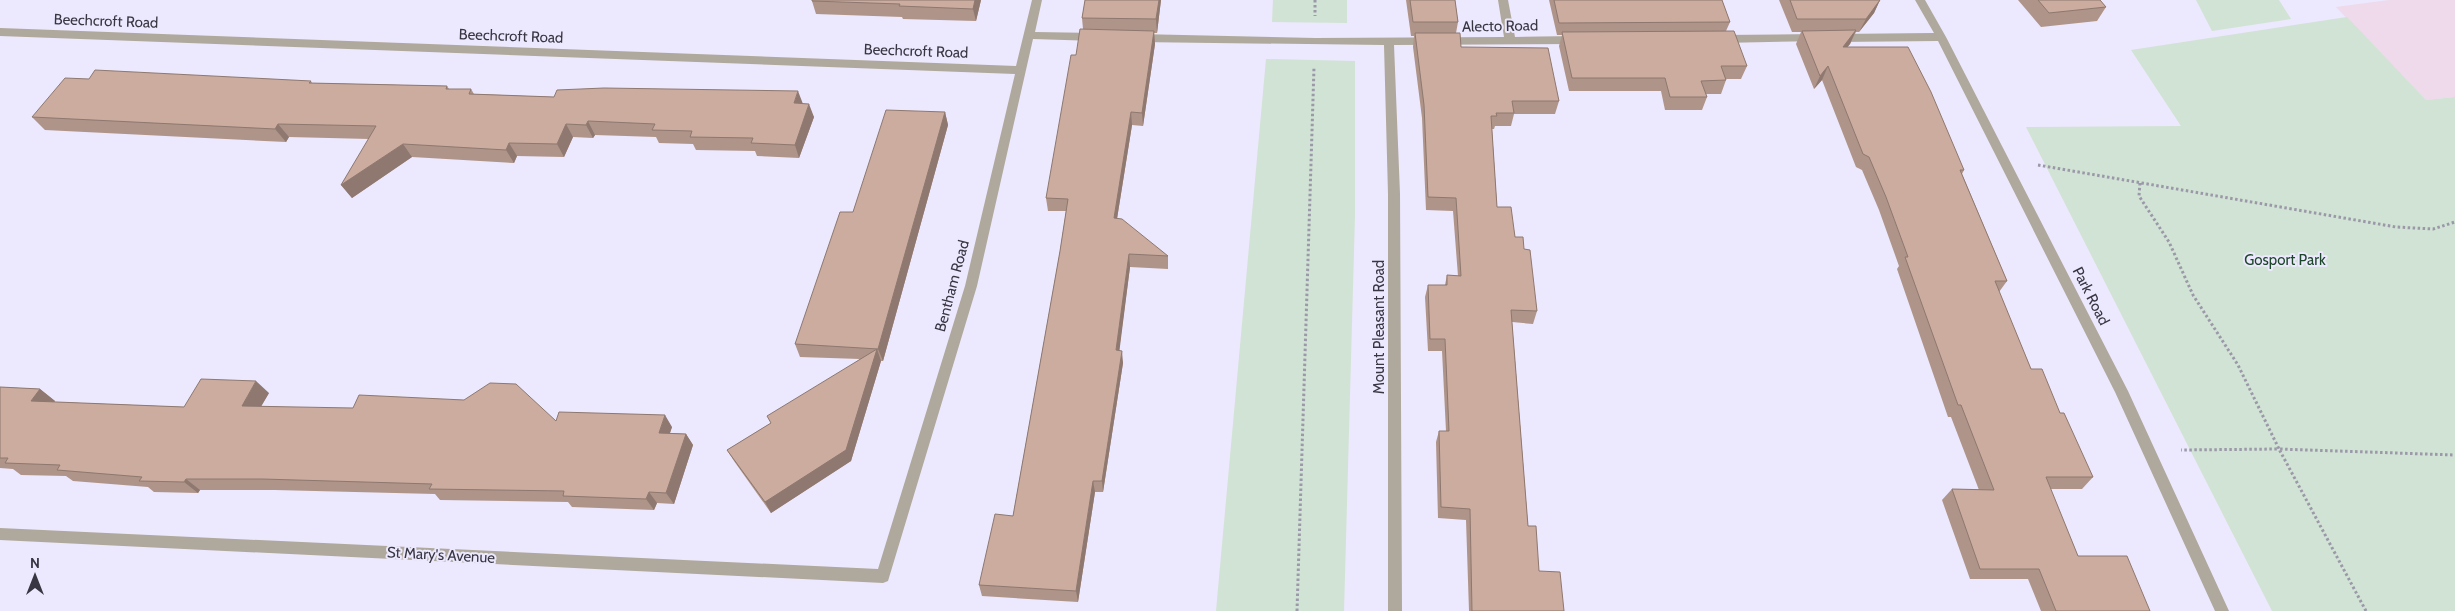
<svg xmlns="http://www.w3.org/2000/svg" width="2455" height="611" font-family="Cabin,sans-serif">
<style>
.commercial{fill:#eedaea}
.green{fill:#d1e3d4}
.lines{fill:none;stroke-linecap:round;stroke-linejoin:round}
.path{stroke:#9b98a9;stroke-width:3;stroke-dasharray:2.5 2.5;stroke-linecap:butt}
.minor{fill:#afa89c;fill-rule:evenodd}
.wall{fill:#af9489}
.shaded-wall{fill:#8e786f}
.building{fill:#cbac9f;stroke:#8e786f}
.labels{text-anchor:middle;stroke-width:4;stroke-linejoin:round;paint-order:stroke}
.street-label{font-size:15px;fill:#393643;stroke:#ece8fd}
.park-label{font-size:15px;fill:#1b4628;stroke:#ece8fd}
</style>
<rect width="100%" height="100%" fill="#ece8fd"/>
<path class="commercial" d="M 2389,0 L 2455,0 L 2455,97 L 2426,100 L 2336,7 Z"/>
<path class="green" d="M 1273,0 L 1347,0 L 1347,23 L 1272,22 Z
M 2196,0 L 2279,0 L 2291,19 L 2212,31 Z
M 2347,17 L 2426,100 L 2455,97 L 2455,611 L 2272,611 L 2026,127 L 2181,126 L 2131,50 Z
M 1266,59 L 1355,61 L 1355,215 L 1344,611 L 1216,611 Z"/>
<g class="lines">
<path class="path" d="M 1315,0 L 1315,16
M 2038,165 L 2396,227 L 2433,229 L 2455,222
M 2140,183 L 2139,196 L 2169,242 L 2193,295 L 2238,365 L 2279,449 L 2181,450
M 1297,611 L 1314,67
M 2366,611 L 2279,449 L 2455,455"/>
<path class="minor" d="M 1032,0 L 1042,0 L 1035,32 L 1096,33 L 1101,37 L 1096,41 L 1033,39 L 977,286 L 888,581 L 883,583 L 0,540 L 0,528 L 878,569 L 965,286 L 1015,74 L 0,36 L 0,28 L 1016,66 Z
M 1498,0 L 1508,0 L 1515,37 L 1576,36 L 1581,40 L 1576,44 L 1394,45 L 1400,194 L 1402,611 L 1388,611 L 1388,194 L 1384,45 L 1138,42 L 1133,38 L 1138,34 L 1315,38 L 1504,37 Z
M 1915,0 L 1925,0 L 1946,37 L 2128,391 L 2229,611 L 2215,611 L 2115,392 L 1938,41 L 1836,42 L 1831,38 L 1836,34 L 1934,33 Z
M 1816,34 L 1821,38 L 1820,41 L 1721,43 L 1716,39 L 1721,35 Z"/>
</g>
<path class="wall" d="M 812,0 L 981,0 L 976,21 L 903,19 L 902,17 L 816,14 L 812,1 Z
M 1085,0 L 1161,0 L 1157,33 L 1154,33 L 1155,44 L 1143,126 L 1132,125 L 1117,219 L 1168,256 L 1168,269 L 1130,267 L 1119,350 L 1123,363 L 1103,492 L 1095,492 L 1078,602 L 982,596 L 979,585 L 1013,516 L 1060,251 L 1066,211 L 1048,211 L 1046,198 L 1083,29 L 1082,18 Z
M 1406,0 L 1455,0 L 1458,22 L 1456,33 L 1461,47 L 1559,101 L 1555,114 L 1514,114 L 1511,126 L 1495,126 L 1494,129 L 1492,129 L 1497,207 L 1515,237 L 1524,249 L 1537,311 L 1533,324 L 1512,322 L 1528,526 L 1539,571 L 1564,611 L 1469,611 L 1466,520 L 1438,518 L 1436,442 L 1439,431 L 1446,431 L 1442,351 L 1428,351 L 1425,297 L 1428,285 L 1445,285 L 1447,275 L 1458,276 L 1453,211 L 1426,210 L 1422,118 L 1413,47 L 1414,36 L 1411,36 Z
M 1549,0 L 1722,0 L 1730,22 L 1726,31 L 1747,66 L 1741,79 L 1726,79 L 1726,80 L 1721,94 L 1706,94 L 1707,97 L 1702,110 L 1665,110 L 1661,91 L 1569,91 L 1559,46 L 1562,35 L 1557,35 Z
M 1779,0 L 1880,0 L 1874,13 L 1859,32 L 1856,32 L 1850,44 L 1847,47 L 1964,170 L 1962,174 L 2007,281 L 1999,292 L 2031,369 L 2060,413 L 2093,477 L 2082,489 L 2050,489 L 2078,556 L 2150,611 L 2041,611 L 2028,579 L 1970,579 L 1942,500 L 1952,489 L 1979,490 L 1951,417 L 1948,417 L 1897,269 L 1899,266 L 1879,210 L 1862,170 L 1856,167 L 1822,80 L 1814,89 L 1796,44 L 1801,32 L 1792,32 Z
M 2018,0 L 2100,0 L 2106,7 L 2097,21 L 2041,27 Z
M 89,79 L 311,81 L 312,83 L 447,86 L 449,89 L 471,89 L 474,94 L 554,97 L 803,104 L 814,117 L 799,158 L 757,156 L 755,151 L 696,150 L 693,144 L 659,143 L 656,137 L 595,135 L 593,138 L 573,137 L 564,157 L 517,156 L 514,163 L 412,157 L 352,198 L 341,185 L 369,139 L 289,137 L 286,142 L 45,130 L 32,117 Z
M 945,112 L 948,125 L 883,361 L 881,361 L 851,461 L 771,513 L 734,461 L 727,450 L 771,423 L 860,359 L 800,357 L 795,344 L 853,212 Z
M 0,387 L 40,389 L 55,401 L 54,402 L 184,407 L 269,393 L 261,406 L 672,427 L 670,433 L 686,434 L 693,445 L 674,504 L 657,503 L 654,510 L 572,507 L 568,502 L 440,500 L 435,494 L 275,490 L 200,490 L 198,493 L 154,492 L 148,487 L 73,481 L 66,476 L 21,475 L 13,469 L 0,468 Z"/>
<path class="shaded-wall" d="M 975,0 L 981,0 L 976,21 L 973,9 Z
M 1159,0 L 1161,0 L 1157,33 L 1156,19 Z
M 1880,0 L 1874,13 L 1859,32 L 1866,19 Z
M 1856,30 L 1850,44 L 1837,60 L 1843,47 Z
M 1154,31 L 1155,44 L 1143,126 L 1142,113 Z
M 1828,66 L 1822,80 L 1814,89 L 1820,76 Z
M 798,91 L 803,104 L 794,103 Z
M 809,104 L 814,117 L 799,158 L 795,145 Z
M 945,112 L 948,125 L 883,361 L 878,349 Z
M 1131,112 L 1132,125 L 1115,231 L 1114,218 Z
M 588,121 L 595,135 L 593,138 L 586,125 Z
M 278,124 L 289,137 L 286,142 L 275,129 Z
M 566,124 L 573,137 L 564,157 L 557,144 Z
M 509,143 L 517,156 L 514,163 L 506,150 Z
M 403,144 L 412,157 L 352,198 L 341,185 Z
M 1129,254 L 1130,267 L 1118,362 L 1116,350 Z
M 877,349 L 881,361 L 851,461 L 771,513 L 765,502 Z
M 1122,351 L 1123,363 L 1103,492 L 1102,481 Z
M 256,381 L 269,393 L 255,417 L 242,406 Z
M 40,389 L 55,401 L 47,413 L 31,401 Z
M 665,415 L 672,427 L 666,444 L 659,433 Z
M 686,434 L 693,445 L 674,504 L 666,493 Z
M 186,479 L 200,490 L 198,493 L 184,482 Z
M 1093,481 L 1095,492 L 1078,602 L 1076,591 Z
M 649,492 L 657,503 L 654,510 L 646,499 Z"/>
<path class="building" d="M 812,0 L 975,0 L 973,9 L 899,6 L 900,4 L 812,1 Z
M 1085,0 L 1159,0 L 1156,19 L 1082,18 Z
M 1410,0 L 1455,0 L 1458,22 L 1413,22 Z
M 1554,0 L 1722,0 L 1730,22 L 1559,23 Z
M 1790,0 L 1880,0 L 1866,19 L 1797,19 Z
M 2038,0 L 2100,0 L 2106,7 L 2049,13 Z
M 1080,29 L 1154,31 L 1142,113 L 1131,112 L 1114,218 L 1122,219 L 1168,256 L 1129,254 L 1116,350 L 1122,351 L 1102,481 L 1093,481 L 1076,591 L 979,585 L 995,514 L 1013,516 L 1060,251 L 1068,199 L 1046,198 L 1071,55 L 1076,55 Z
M 1856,30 L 1843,47 L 1908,47 L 1931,92 L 1964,170 L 1960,170 L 2007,281 L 1995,281 L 2031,369 L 2042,369 L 2060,413 L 2064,413 L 2093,477 L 2046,477 L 2078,556 L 2127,556 L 2150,611 L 2056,611 L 2039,569 L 1980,569 L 1952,489 L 1994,490 L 1961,405 L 1958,405 L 1905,257 L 1908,257 L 1886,197 L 1869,157 L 1863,154 L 1828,66 L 1820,76 L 1802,31 Z
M 1734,31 L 1747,66 L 1721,66 L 1726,80 L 1701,81 L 1707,97 L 1670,97 L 1665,78 L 1572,78 L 1562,32 Z
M 1415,33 L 1460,33 L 1461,47 L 1548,48 L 1559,101 L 1512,101 L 1514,113 L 1496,113 L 1497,116 L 1491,116 L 1497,207 L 1511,207 L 1515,237 L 1523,237 L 1524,249 L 1530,250 L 1537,311 L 1511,310 L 1528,526 L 1536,526 L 1539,571 L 1560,572 L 1564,611 L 1472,611 L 1470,509 L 1441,507 L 1439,431 L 1449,431 L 1445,339 L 1430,339 L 1428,285 L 1447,285 L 1447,275 L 1461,276 L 1456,198 L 1428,197 L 1424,105 Z
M 95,70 L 311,81 L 309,83 L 447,86 L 446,89 L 471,89 L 469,94 L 554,97 L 557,90 L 604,88 L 798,91 L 794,103 L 809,104 L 795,145 L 751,143 L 753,138 L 690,137 L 692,131 L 652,130 L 655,124 L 588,121 L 586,125 L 566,124 L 557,144 L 509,143 L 506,150 L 403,144 L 341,185 L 376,126 L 278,124 L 275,129 L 32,117 L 65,78 L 89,79 Z
M 886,110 L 945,112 L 878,349 L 795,344 L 840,212 L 853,212 Z
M 877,349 L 846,450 L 765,502 L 727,450 L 771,423 L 767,416 Z
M 201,379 L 256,381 L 242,406 L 353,408 L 359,395 L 464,400 L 490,383 L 516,384 L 556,421 L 559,412 L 665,415 L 659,433 L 686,434 L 666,493 L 649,492 L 646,499 L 563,496 L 564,491 L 429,489 L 432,484 L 262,479 L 186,479 L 184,482 L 139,481 L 142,477 L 57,470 L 60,465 L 5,463 L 8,458 L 0,458 L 0,387 L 40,389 L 31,401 L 184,407 Z"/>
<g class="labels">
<g class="street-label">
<text transform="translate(106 21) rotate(2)" y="5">Beechcroft Road</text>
<text transform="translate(1500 26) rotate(-1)" y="5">Alecto Road</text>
<text transform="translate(511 36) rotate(2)" y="5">Beechcroft Road</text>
<text transform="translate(916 51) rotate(2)" y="5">Beechcroft Road</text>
<text transform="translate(952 286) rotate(-75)" y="5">Bentham Road</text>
<text transform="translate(2091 296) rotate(63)" y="5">Park Road</text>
<text transform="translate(1379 327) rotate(-90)" y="5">Mount Pleasant Road</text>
<text transform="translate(441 555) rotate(3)" y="5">St Mary's Avenue</text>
</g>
<g class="park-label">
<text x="2285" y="265">Gosport Park</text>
</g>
</g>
<g transform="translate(35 576)" stroke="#ece8fd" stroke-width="4" paint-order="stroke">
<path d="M0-4L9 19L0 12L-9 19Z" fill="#393643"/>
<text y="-8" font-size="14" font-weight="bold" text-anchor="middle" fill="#393643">N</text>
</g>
</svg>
